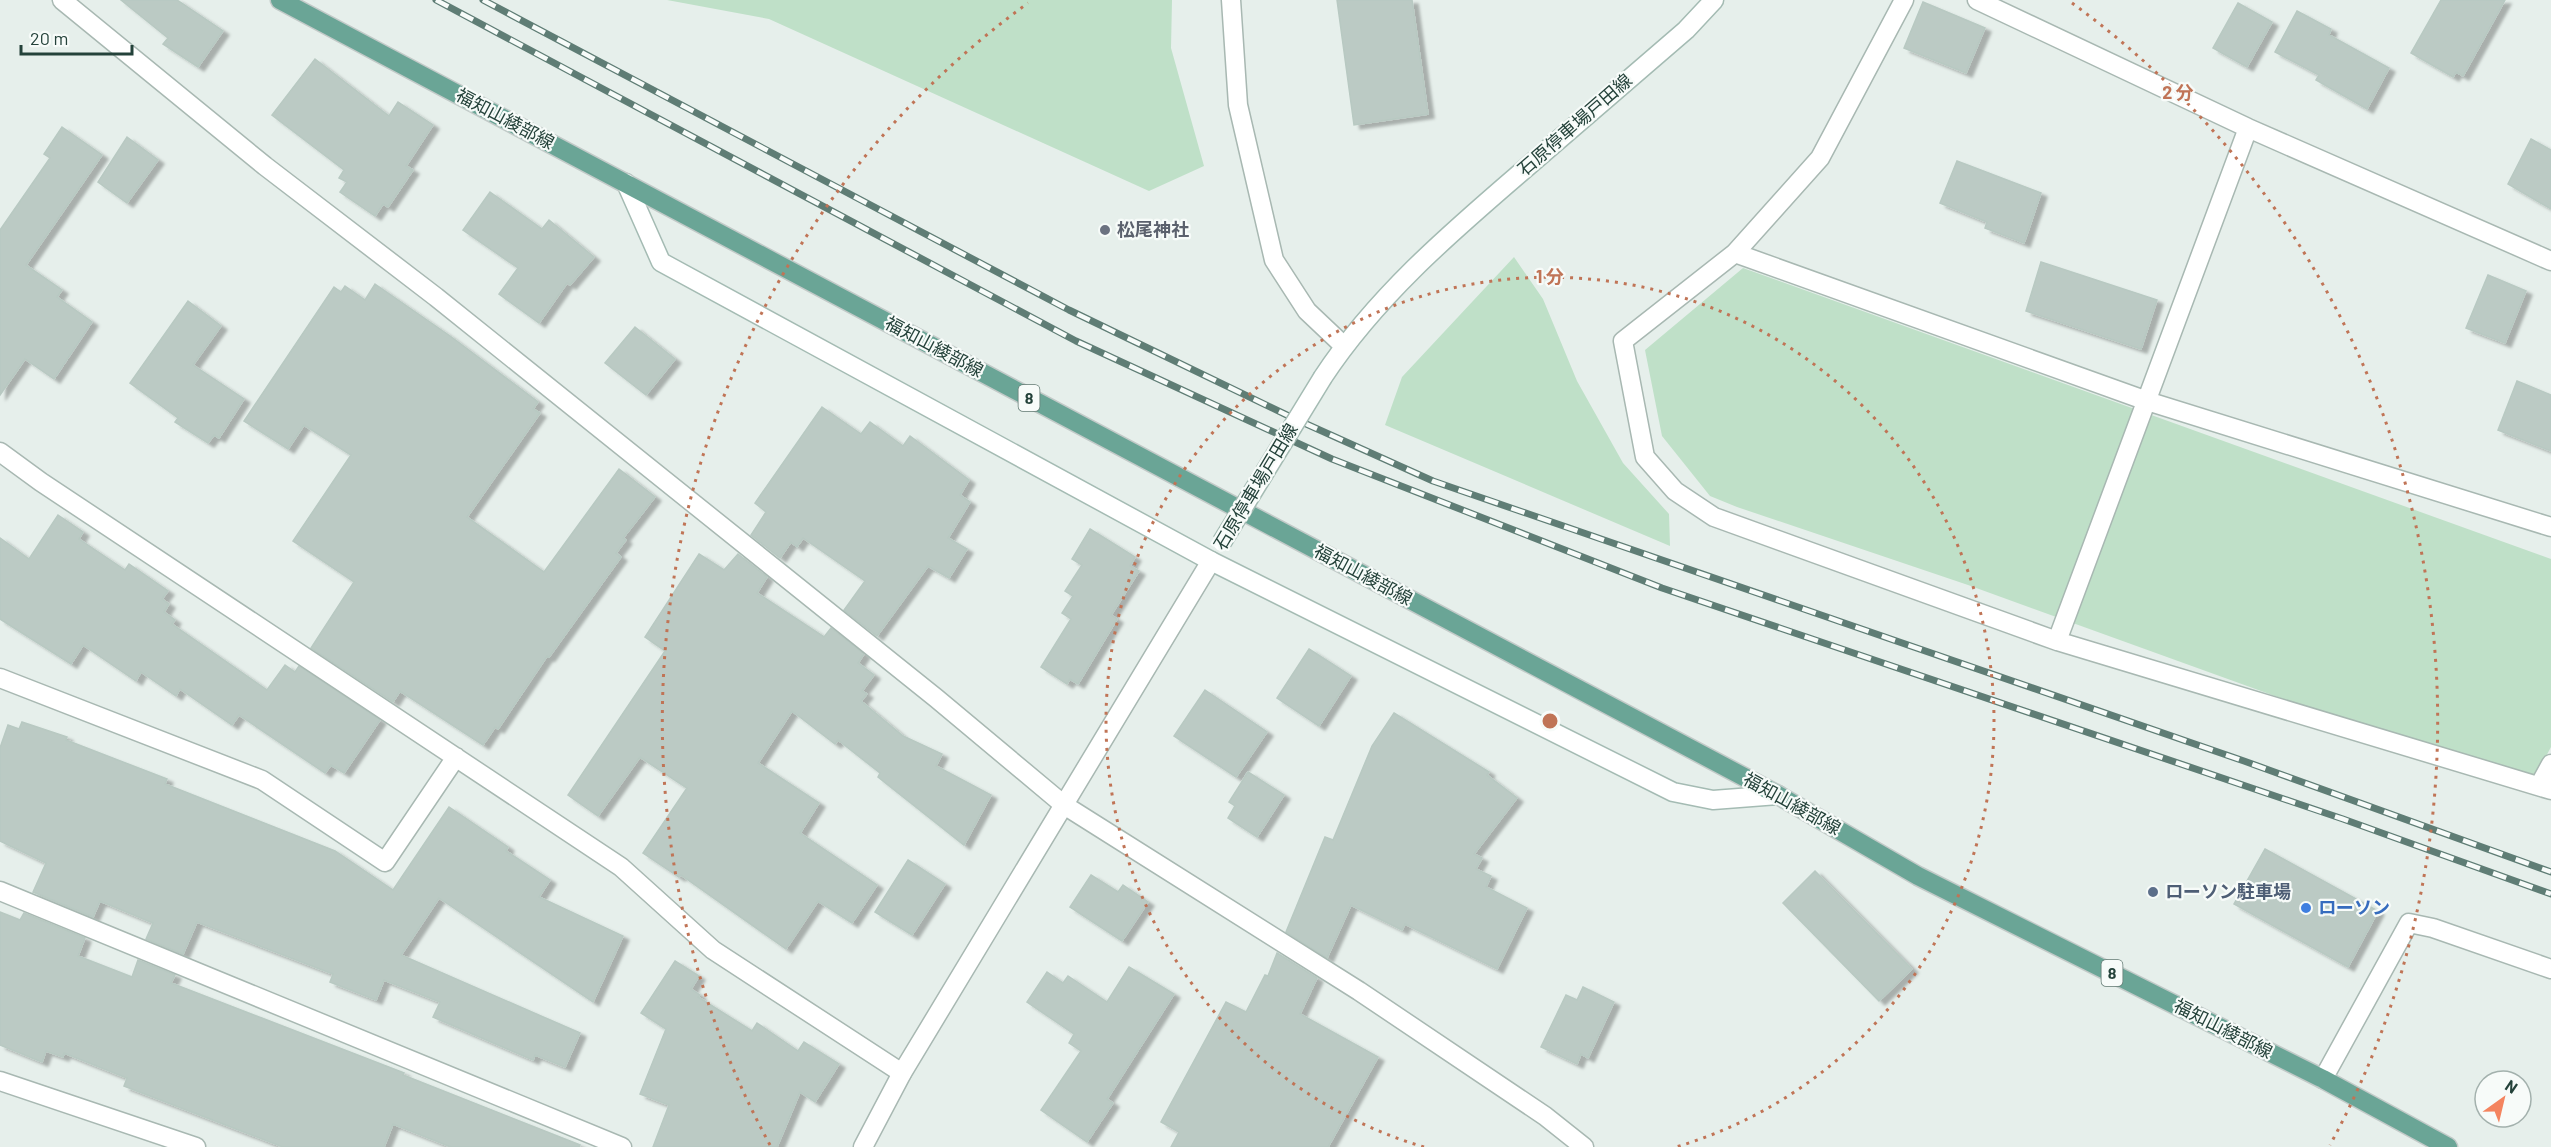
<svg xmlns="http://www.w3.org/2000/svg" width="2551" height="1147" font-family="Barlow,'Noto Sans JP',sans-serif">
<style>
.green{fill:#bfe0c8}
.building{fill:#bbcac4;stroke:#b8c9c2;stroke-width:1.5;filter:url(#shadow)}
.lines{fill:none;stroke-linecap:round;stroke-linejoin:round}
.minor-casing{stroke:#a8b8b2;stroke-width:21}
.tertiary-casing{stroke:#a8b8b2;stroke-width:21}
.secondary-casing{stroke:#a4bbb3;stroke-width:21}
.primary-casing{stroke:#c2cac8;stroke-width:21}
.minor{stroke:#fff;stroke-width:18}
.tertiary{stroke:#fff;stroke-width:18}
.secondary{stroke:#fff;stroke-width:18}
.primary{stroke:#6aa596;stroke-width:18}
.rail-casing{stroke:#5f7d75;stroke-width:7}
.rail{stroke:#f7fbf9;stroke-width:4.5;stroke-dasharray:14;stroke-linecap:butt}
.secondary-bridge-casing{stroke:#a4bbb3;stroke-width:21;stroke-linecap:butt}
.secondary-bridge{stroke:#fff;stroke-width:18}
.ring{fill:none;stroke:#c07456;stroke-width:3;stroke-dasharray:3 6}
.worship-dot{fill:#6b7280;stroke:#f7fbf9;stroke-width:2}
.service-dot{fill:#5c6f8a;stroke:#f7fbf9;stroke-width:2}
.shop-dot{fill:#3f7fe0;stroke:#f7fbf9;stroke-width:2}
.labels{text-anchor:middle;stroke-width:4.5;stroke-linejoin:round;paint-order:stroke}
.shield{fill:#f7fbf9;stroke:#637a73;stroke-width:1.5}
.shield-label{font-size:16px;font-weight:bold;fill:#24423a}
.street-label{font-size:18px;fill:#24423a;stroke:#f7fbf9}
.worship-label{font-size:18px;font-weight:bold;fill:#5b616d;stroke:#f7fbf9;text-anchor:start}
.service-label{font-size:18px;font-weight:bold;fill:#4e5e75;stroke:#f7fbf9;text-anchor:start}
.shop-label{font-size:18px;font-weight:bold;fill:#366cbe;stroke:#f7fbf9;text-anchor:start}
.centre{fill:#c07456;stroke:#f7fbf9;stroke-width:3}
.ring-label{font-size:18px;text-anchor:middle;font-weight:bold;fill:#c07456;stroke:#f7fbf9;stroke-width:4.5;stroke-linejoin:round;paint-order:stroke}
</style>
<defs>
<filter id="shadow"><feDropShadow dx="6" dy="4" stdDeviation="1.5" flood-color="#0004"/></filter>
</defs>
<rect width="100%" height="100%" fill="#e6efeb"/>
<path class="green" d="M 667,0 L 1172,0 L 1171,48 L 1204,166 L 1149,191 L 769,19 Z
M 1514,257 L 1543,299 L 1577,381 L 1623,463 L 1669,514 L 1670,546 L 1385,425 L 1402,377 Z
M 1743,268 L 2551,559 L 2551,747 L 2529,788 L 1968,585 L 1737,507 L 1710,496 L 1662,436 L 1645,350 Z"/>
<path class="building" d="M 121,0 L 177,0 L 223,31 L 198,67 L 163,44 L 168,38 Z
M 1337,0 L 1412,0 L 1428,114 L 1354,125 Z
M 2441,0 L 2505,0 L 2463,76 L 2456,72 L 2453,77 L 2411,53 Z
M 1923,2 L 1985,28 L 1966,73 L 1904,48 Z
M 2238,3 L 2272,22 L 2247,67 L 2213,48 Z
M 2297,11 L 2331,29 L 2329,35 L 2389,68 L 2367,109 L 2316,80 L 2319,75 L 2275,52 Z
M 315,59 L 389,116 L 398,102 L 433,125 L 406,166 L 413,170 L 388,207 L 383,204 L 375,216 L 340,192 L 347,182 L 339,178 L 344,170 L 272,115 Z
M 62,127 L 102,155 L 26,265 L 62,290 L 57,297 L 92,322 L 54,379 L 25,359 L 0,395 L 0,230 L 50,158 L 44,154 Z
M 127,137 L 158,160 L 127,203 L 98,182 Z
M 2531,139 L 2551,150 L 2551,209 L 2508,184 Z
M 1957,161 L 2041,193 L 2024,243 L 1985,228 L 1987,222 L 1940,203 Z
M 490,192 L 542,229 L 549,220 L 594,257 L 570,285 L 567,283 L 539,323 L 499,294 L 518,268 L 463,230 Z
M 2041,262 L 2157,300 L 2141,349 L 2026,311 Z
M 2488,275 L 2526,291 L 2505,343 L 2466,328 Z
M 375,284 L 450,336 L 538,402 L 533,409 L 540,413 L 467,517 L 544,572 L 619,469 L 655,497 L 623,538 L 626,540 L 616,553 L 621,557 L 549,657 L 547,656 L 498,729 L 495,727 L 483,745 L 400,691 L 393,702 L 311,648 L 354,582 L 293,541 L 351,455 L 304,425 L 288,449 L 244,421 L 334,287 L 341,292 L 345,286 L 365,300 Z
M 188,301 L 221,326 L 193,365 L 244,399 L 219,438 L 214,435 L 208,443 L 175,422 L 178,418 L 130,383 Z
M 635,327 L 675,359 L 646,395 L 605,363 Z
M 2517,381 L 2551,395 L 2551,451 L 2498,430 Z
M 822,407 L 861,434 L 870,422 L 903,446 L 910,436 L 969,480 L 960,495 L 970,502 L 948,538 L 967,549 L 949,578 L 928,566 L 877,636 L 844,610 L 865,581 L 803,538 L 797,547 L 791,542 L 780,558 L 751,535 L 766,512 L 755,503 Z
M 58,515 L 83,532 L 79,539 L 125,570 L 129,564 L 168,591 L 162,599 L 169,604 L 164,612 L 175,620 L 172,624 L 267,690 L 285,665 L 295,672 L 299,666 L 380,720 L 344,773 L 331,765 L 325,773 L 239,715 L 232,725 L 180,689 L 176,696 L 141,672 L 136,681 L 83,645 L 71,664 L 0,619 L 0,538 L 29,559 Z
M 1090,529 L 1135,557 L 1130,566 L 1139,571 L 1111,615 L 1117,619 L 1078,684 L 1070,679 L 1067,684 L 1041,667 L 1071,619 L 1062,613 L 1073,596 L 1065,591 L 1082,565 L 1072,559 Z
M 699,554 L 724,570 L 738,554 L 767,577 L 757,593 L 824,637 L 831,628 L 864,654 L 858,663 L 874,675 L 862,691 L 867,694 L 861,701 L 903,736 L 942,754 L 936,766 L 991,795 L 964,845 L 878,777 L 880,773 L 838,740 L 835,744 L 792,711 L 758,763 L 819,803 L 800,833 L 877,885 L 852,923 L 818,901 L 786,949 L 681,875 L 679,877 L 643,853 L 687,788 L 640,757 L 598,816 L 568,795 L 665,651 L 645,637 Z
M 1309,649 L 1351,676 L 1319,726 L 1277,698 Z
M 1205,690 L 1267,732 L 1236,777 L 1174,736 Z
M 1394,713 L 1489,772 L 1487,775 L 1517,798 L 1474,854 L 1482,858 L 1476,869 L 1491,876 L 1486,887 L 1527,908 L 1497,969 L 1405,924 L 1402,930 L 1351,905 L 1327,958 L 1286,932 L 1325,837 L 1333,840 L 1372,746 Z
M 22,722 L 67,737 L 66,740 L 167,779 L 165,784 L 335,851 L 393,890 L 449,807 L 508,847 L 506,851 L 550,880 L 539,897 L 623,936 L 593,1002 L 439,898 L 401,955 L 580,1033 L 565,1067 L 535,1055 L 533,1060 L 433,1017 L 440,1002 L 384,980 L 376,1000 L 330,982 L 333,974 L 197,922 L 183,954 L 146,939 L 153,923 L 100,901 L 93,917 L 33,892 L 46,863 L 0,841 L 0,748 L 8,725 L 19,729 Z
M 1248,772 L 1284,795 L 1257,837 L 1228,818 L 1235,806 L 1229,802 Z
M 2265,849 L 2378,911 L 2348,967 L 2234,904 Z
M 908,860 L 945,884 L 912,935 L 875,912 Z
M 1815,871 L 1912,969 L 1879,1001 L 1783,903 Z
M 1091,875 L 1118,892 L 1123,885 L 1148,902 L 1122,941 L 1070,907 Z
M 0,912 L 20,920 L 24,913 L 85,938 L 78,956 L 132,977 L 138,960 L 175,975 L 171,983 L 404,1073 L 403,1075 L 580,1145 L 579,1147 L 451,1147 L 393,1124 L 384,1147 L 283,1147 L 124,1086 L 127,1078 L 64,1053 L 63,1057 L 46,1051 L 42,1062 L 0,1045 Z
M 1277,953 L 1317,978 L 1300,1014 L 1378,1057 L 1328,1147 L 1171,1147 L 1179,1132 L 1161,1122 L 1226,1002 L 1246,1012 L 1265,975 L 1268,976 Z
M 675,961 L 699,976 L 691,989 L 700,995 L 698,997 L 752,1031 L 757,1023 L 798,1051 L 804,1042 L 839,1064 L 815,1102 L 800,1092 L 777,1147 L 653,1147 L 669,1105 L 640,1094 L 666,1029 L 641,1013 Z
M 1129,967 L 1174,994 L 1107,1099 L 1113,1103 L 1087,1142 L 1041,1110 L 1081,1051 L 1069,1043 L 1074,1034 L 1027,1002 L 1047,972 L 1063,983 L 1068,976 L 1107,1002 Z
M 1583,987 L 1614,1002 L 1588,1058 L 1581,1054 L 1577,1064 L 1541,1047 L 1566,995 L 1577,1000 Z"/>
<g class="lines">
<defs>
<path id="minor" d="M 62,0 L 265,166 L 436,297 L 936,698 L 1064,805 L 1359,991 L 1545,1116 L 1584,1147
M 1231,0 L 1238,105 L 1274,260 L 1307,311 L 1344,346
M 1904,0 L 1820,158 L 1735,253 L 1623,341 L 1645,457 L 1675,491 L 1714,517 L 2057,641 L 2551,790
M 1977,0 L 2248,128 L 2551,261
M 1735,253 L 2147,401 L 2551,527
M 0,452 L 41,482 L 621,867 L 713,950 L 902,1073
M 2057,641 L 2248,128
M 0,678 L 262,780 L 385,862 L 456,757
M 2539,786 L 2551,764
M 0,891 L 622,1147
M 2323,1079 L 2409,923 L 2433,928 L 2551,969
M 0,1081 L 196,1147"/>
<path id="tertiary" d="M 863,1147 L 902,1073 L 1211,561"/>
<path id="secondary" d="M 626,183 L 661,262 L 1211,561 L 1673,792 L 1713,800 L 1778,795
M 1323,377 C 1375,298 1448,235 1519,174 C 1575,126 1630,78 1686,30 L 1714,0"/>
<path id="primary" d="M 280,0 L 1778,795 L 1918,876 L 2323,1079 L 2448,1147"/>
</defs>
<use href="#minor" class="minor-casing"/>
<use href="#tertiary" class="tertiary-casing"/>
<use href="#secondary" class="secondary-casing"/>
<use href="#primary" class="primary-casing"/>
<use href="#minor" class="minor"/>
<use href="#tertiary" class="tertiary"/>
<use href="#secondary" class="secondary"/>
<use href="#primary" class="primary"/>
<defs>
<path id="rail" d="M 436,0 L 1076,341 L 1332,459 L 1662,588 L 2343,819 L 2551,894
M 483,0 L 1069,310 L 1293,418 L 1433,481 L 2244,761 L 2551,872"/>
</defs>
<use href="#rail" class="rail-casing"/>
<use href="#rail" class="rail"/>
<defs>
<path id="secondary-bridge" d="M 1222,542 L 1323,377"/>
</defs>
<use href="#secondary-bridge" class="secondary-bridge-casing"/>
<use href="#secondary-bridge" class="secondary-bridge"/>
</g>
<g class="ring">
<path d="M1424 1147A444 444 0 1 1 1676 1147"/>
<path d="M770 1145A888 888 0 0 1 1028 3M2072 3A888 888 0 0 1 2330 1145"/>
</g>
<circle class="worship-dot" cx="1105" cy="230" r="6"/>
<circle class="service-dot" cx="2153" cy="892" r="6"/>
<circle class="shop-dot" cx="2306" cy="908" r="6"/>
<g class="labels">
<g class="shield">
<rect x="1018.5" y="385" width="21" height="26" rx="4.5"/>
<rect x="2101.5" y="960" width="21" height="26" rx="4.5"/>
</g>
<g class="shield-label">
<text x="1029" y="404">8</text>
<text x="2112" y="979">8</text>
</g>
<g class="street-label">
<text transform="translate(505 119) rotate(28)" y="6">福知山綾部線</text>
<text transform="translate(1575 125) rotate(-41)" y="6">石原停車場戸田線</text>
<text transform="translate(934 347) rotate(28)" y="6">福知山綾部線</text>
<text transform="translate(1256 487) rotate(-59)" y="6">石原停車場戸田線</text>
<text transform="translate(1363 575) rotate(28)" y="6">福知山綾部線</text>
<text transform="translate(1792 804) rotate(29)" y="6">福知山綾部線</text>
<text transform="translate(2223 1029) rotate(27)" y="6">福知山綾部線</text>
</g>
<g class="worship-label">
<text x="1117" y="236">松尾神社</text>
</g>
<g class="service-label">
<text x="2165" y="898">ローソン駐車場</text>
</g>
<g class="shop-label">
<text x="2318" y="914">ローソン</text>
</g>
</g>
<circle cx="1550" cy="721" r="9" class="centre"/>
<g class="ring-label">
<text x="2178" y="99">2 分</text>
<text x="1550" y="283">1 分</text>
</g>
<g transform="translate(2503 1099) rotate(34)"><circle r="28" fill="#f7fbf9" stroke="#a3b1ad" stroke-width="1.5"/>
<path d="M0-4.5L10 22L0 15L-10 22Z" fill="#f4845f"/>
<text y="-9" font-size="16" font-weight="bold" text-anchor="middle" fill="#24423a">N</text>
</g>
<path d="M21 45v9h111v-9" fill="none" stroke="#24423a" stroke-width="3"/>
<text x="30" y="45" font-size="18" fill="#24423a" stroke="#f7fbf9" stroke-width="4.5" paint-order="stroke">20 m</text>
</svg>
